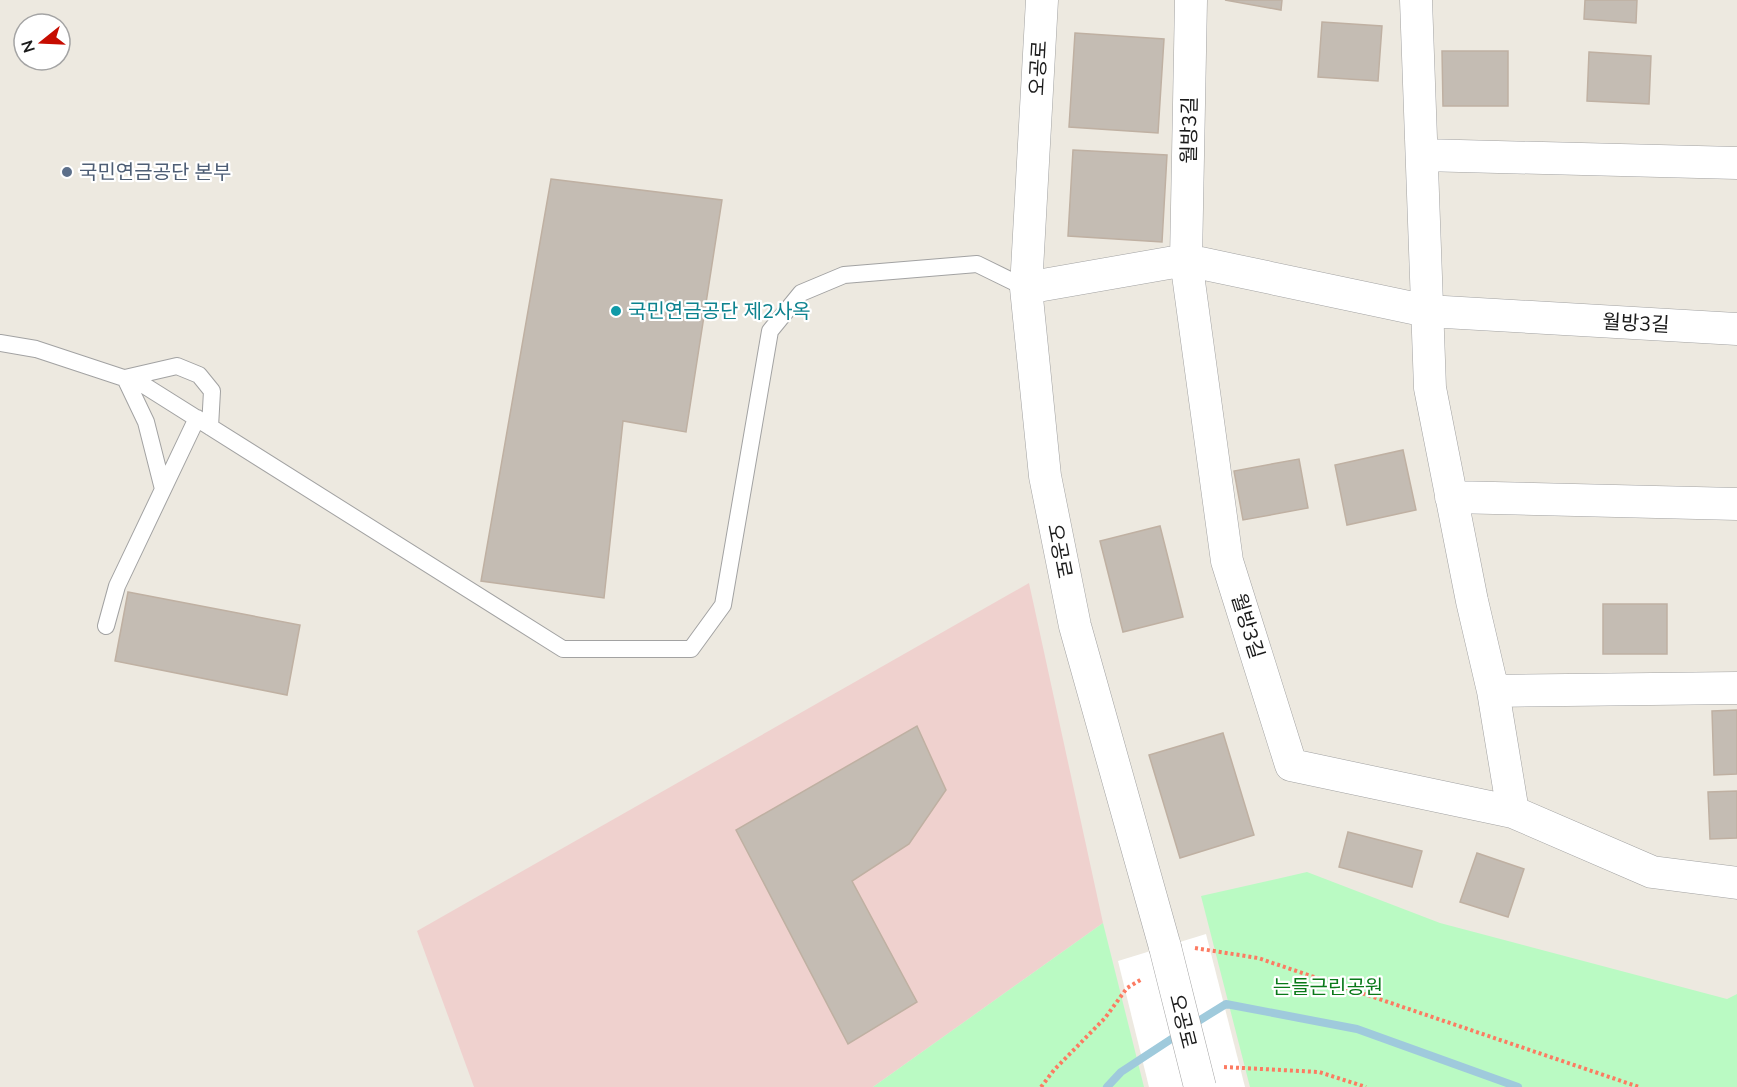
<svg xmlns="http://www.w3.org/2000/svg" width="1737" height="1087" font-family="'Nunito Sans','Noto Sans KR',sans-serif">
<style>
.commercial{fill:#efd1ce}
.park{fill:#bafac3}
.pier{fill:#fff}
.lines{fill:none;stroke-linecap:round;stroke-linejoin:round}
.stream{stroke:#9fcadc;stroke-width:8}
.building{fill:#c4bcb3;stroke:#bfb0a2;stroke-width:1.5}
.lane-casing{stroke:#a2a2a2;stroke-width:18}
.street-casing{stroke:#a2a2a2;stroke-width:33}
.path{stroke:#fc7b62;stroke-width:4;stroke-dasharray:3 3;stroke-linecap:butt}
.lane{stroke:#fff;stroke-width:16}
.street{stroke:#fff;stroke-width:32}
.street-bridge-casing{stroke:#a2a2a2;stroke-width:33;stroke-linecap:butt}
.street-bridge{stroke:#fff;stroke-width:32}
.service-dot{fill:#5c6f8a;stroke:#fff;stroke-width:2}
.culture-dot{fill:#0f9aa8;stroke:#fff;stroke-width:2}
.labels{text-anchor:middle;stroke-width:4.5;stroke-linejoin:round;paint-order:stroke}
.street-label{font-size:20px;fill:#1b1b1b;stroke:#fff}
.service-label{font-size:20px;fill:#4e5e75;stroke:#fff;text-anchor:start}
.culture-label{font-size:20px;fill:#0d838f;stroke:#fff;text-anchor:start}
.park-label{font-size:20px;fill:#097919;stroke:#fff}
</style>
<rect width="100%" height="100%" fill="#ede9e0"/>
<path class="commercial" d="M 1029,583 L 1103,923 L 873,1087 L 474,1087 L 417,931 Z"/>
<path class="park" d="M 1307,872 L 1440,923 L 1727,999 L 1737,994 L 1737,1087 L 1250,1087 L 1201,896 Z
M 1103,923 L 1144,1087 L 873,1087 Z"/>
<path class="pier" d="M 1206,934 L 1245,1087 L 1149,1087 L 1118,961 Z"/>
<g class="lines">
<path class="stream" d="M 1192,1025 L 1226,1004 L 1357,1029 L 1518,1087
M 1107,1087 L 1121,1072 L 1179,1034"/>
</g>
<path class="building" d="M 1225,0 L 1282,0 L 1281,10 Z
M 1585,0 L 1637,0 L 1636,23 L 1584,19 Z
M 1322,22 L 1382,26 L 1378,81 L 1318,77 Z
M 1075,33 L 1164,39 L 1158,133 L 1069,127 Z
M 1442,51 L 1508,51 L 1508,106 L 1443,106 Z
M 1589,52 L 1651,56 L 1649,104 L 1587,101 Z
M 1073,150 L 1167,155 L 1162,242 L 1068,236 Z
M 551,179 L 722,200 L 686,432 L 623,421 L 604,598 L 481,581 Z
M 1403,450 L 1416,510 L 1347,525 L 1335,465 Z
M 1299,459 L 1308,508 L 1243,520 L 1234,471 Z
M 1160,526 L 1183,617 L 1123,632 L 1100,541 Z
M 128,592 L 300,625 L 287,695 L 115,661 Z
M 1603,604 L 1667,604 L 1667,654 L 1603,654 Z
M 1737,710 L 1737,774 L 1714,775 L 1712,711 Z
M 917,726 L 946,790 L 909,844 L 852,881 L 917,1002 L 848,1044 L 736,830 Z
M 1223,733 L 1254,835 L 1180,858 L 1149,755 Z
M 1737,791 L 1737,838 L 1710,839 L 1708,792 Z
M 1348,832 L 1422,851 L 1412,887 L 1339,867 Z
M 1477,853 L 1524,869 L 1508,917 L 1460,902 Z"/>
<g class="lines">
<defs>
<path id="lane" d="M 0,343 L 36,349 L 142,384 L 563,649 L 691,649 L 723,605 L 770,331 L 801,293 L 844,275 L 977,264 L 1026,288
M 163,489 L 146,422 L 125,378 L 177,366 L 199,375 L 212,391 L 210,427
M 106,626 L 117,586 L 197,418"/>
<path id="street" d="M 1042,0 L 1026,288 L 1045,476 L 1075,626 L 1165,947
M 1191,0 L 1186,260 L 1227,561 L 1291,765 L 1513,812 L 1652,872 L 1737,883
M 1416,0 L 1430,388 L 1472,601 L 1493,691 L 1513,812
M 1422,155 L 1737,163
M 1026,288 L 1186,260 L 1427,311 L 1737,329
M 1451,497 L 1737,504
M 1493,691 L 1737,688"/>
</defs>
<use href="#lane" class="lane-casing"/>
<use href="#street" class="street-casing"/>
<path class="path" d="M 1195,948 L 1258,958 L 1639,1087
M 1224,1067 L 1319,1072 L 1366,1087
M 1041,1087 L 1054,1070 L 1105,1018 L 1127,988 L 1142,979"/>
<use href="#lane" class="lane"/>
<use href="#street" class="street"/>
<defs>
<path id="street-bridge" d="M 1165,947 L 1200,1087"/>
</defs>
<use href="#street-bridge" class="street-bridge-casing"/>
<use href="#street-bridge" class="street-bridge"/>
</g>
<circle class="service-dot" cx="67" cy="172" r="6"/>
<circle class="culture-dot" cx="616" cy="311" r="6"/>
<g class="labels">
<g class="street-label">
<text transform="translate(1038 68) rotate(-87)" y="7">오공로</text>
<text transform="translate(1189 130) rotate(-89)" y="7">월방3길</text>
<text transform="translate(1636 323) rotate(3)" y="7">월방3길</text>
<text transform="translate(1060 551) rotate(79)" y="7">오공로</text>
<text transform="translate(1248 626) rotate(73)" y="7">월방3길</text>
<text transform="translate(1183 1021) rotate(76)" y="7">오공로</text>
</g>
<g class="service-label">
<text x="79" y="179">국민연금공단 본부</text>
</g>
<g class="culture-label">
<text x="628" y="318">국민연금공단 제2사옥</text>
</g>
<g class="park-label">
<text x="1328" y="994">는들근린공원</text>
</g>
</g>
<g transform="translate(42 42) rotate(252)"><circle r="28" fill="#ffffff" stroke="#a4a4a4" stroke-width="1.5"/>
<path d="M0-4.5L10 22L0 15L-10 22Z" fill="#c60c00"/>
<text y="-9" font-size="16" font-weight="bold" text-anchor="middle" fill="#1b1b1b">N</text>
</g>
</svg>
